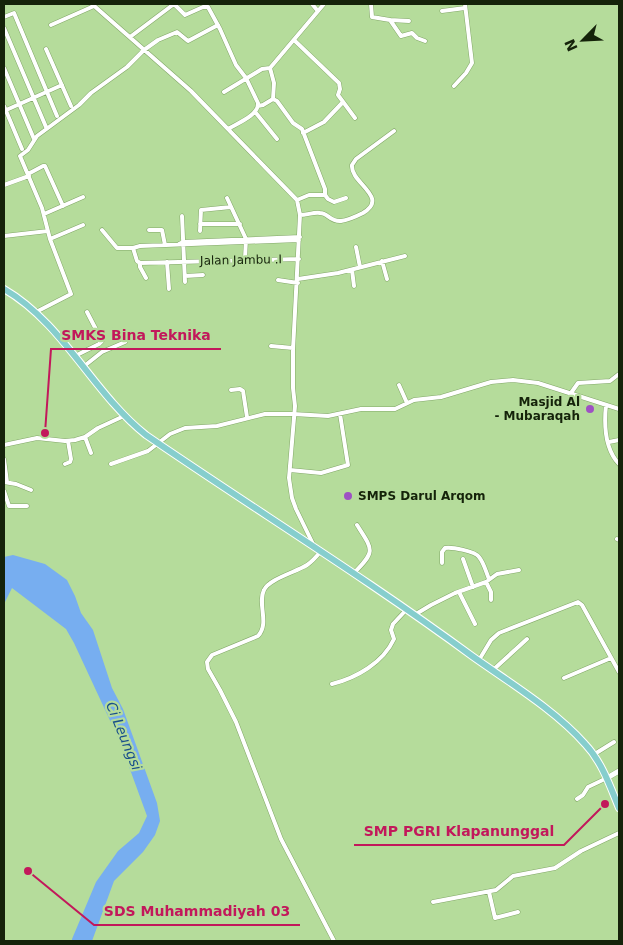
<svg xmlns="http://www.w3.org/2000/svg" width="623" height="945" font-family="'DejaVu Sans',sans-serif">
<style>
.water{fill:#77aef0}
.lines{fill:none;stroke-linecap:round;stroke-linejoin:round}
.minor-casing{stroke:#82a768;stroke-width:5}
.tertiary-casing{stroke:#82a768;stroke-width:6}
.primary-casing{stroke:#fff;stroke-width:8}
.minor{stroke:#fff;stroke-width:4}
.tertiary{stroke:#fff;stroke-width:5}
.primary{stroke:#86cecd;stroke-width:6}
.poi-dot{fill:#9e51c3;stroke:#b5dc9b;stroke-width:2}
.labels{text-anchor:middle;stroke-width:4.5;stroke-linejoin:round;paint-order:stroke}
.street-label{font-size:12px;fill:#15230a;stroke:#b5dc9b}
.poi-label{font-size:12px;font-weight:bold;fill:#15230a;stroke:#b5dc9b;text-anchor:end}
.water-label{font-size:14px;font-style:italic;fill:#184f8b;stroke:#b5dc9b}
.leader{fill:none;stroke:#c2185b;stroke-width:2}
.callout-dot{fill:#c2185b;stroke:#b5dc9b;stroke-width:2}
.callout-label{font-size:14px;text-anchor:middle;font-weight:bold;fill:#c2185b;stroke:#b5dc9b;stroke-width:4.5;stroke-linejoin:round;paint-order:stroke}
</style>
<rect width="100%" height="100%" fill="#b5dc9b"/>
<path class="water" d="M 13,555 L 45,564 L 67,580 L 75,596 L 81,613 L 93,630 L 112,688 L 123,709 L 157,803 L 160,821 L 155,835 L 143,852 L 114,881 L 92,941 L 72,941 L 72,939 L 96,882 L 118,851 L 139,833 L 147,816 L 120,742 L 74,643 L 66,629 L 12,588 L 4,604 L 4,557 Z"/>
<g class="lines">
<defs>
<path id="minor" d="M 92,4 L 191,91 L 297,200 L 300,215 L 293,350 L 293,388 L 295,406 L 289,478 L 292,498 L 296,509 L 314,546
M 312,4 L 317,10
M 371,4 L 372,17 L 390,20 L 401,36 L 412,33 L 417,38 L 425,41
M 442,11 L 465,8
M 4,17 L 14,13 L 57,116
M 390,20 L 409,21
M 51,25 L 94,6
M 4,28 L 46,127
M 130,37 L 174,4 L 185,15 L 203,7 L 208,7 L 220,29 L 236,65 L 246,78 L 258,103 C 259,115 238,123 228,129
M 294,40 L 339,83 L 340,89 L 338,95 L 355,118
M 46,49 L 71,106
M 4,68 L 34,139
M 270,68 L 274,83 L 273,99
M 454,86 L 466,73 L 472,63 L 465,4
M 224,92 L 262,69 L 270,68 L 324,4
M 273,99 L 277,101 L 293,123 L 302,129 L 325,189 L 325,195 L 309,195 L 297,200
M 4,106 L 22,149
M 258,106 L 263,105 L 273,99
M 4,111 L 62,85
M 256,113 L 277,139
M 303,133 L 324,122 L 343,102
M 28,174 L 43,166 L 45,166 L 63,206
M 4,185 L 29,176
M 325,195 L 328,199 L 334,202 L 346,198
M 227,198 L 246,239 L 245,259
M 44,214 L 83,197
M 300,215 C 307,215 314,212 320,213 C 328,213 330,222 341,221 C 349,220 357,216 363,213 C 390,197 350,183 352,165 L 356,159 L 394,131
M 182,216 L 185,282
M 200,224 L 240,224
M 102,230 L 117,248 L 133,248
M 149,230 L 162,230 L 165,245
M 200,231 L 201,210 L 231,207
M 4,236 L 48,231
M 50,239 L 83,225
M 179,244 L 183,242 L 300,237
M 356,247 L 360,267
M 299,259 L 140,263 L 137,261 L 133,248 L 140,246 L 299,240
M 382,261 L 387,279
M 167,262 L 169,289
M 140,263 L 140,267 L 146,278
M 352,270 L 354,286
M 185,276 L 203,275
M 298,279 L 338,273 L 405,256
M 278,280 L 298,283
M 36,312 L 71,294 L 50,239 L 42,208 L 20,156 L 28,150 L 37,136 L 79,105 L 91,93 L 127,67 L 144,50 L 158,40 L 177,32 L 188,41 L 218,25
M 271,346 L 293,348
M 75,356 L 99,344 L 102,341 L 87,312
M 83,367 L 102,352 L 125,342
M 399,385 L 407,403
M 231,390 L 240,389 L 243,391 L 247,417
M 571,393 L 578,383 L 610,381 L 619,374
M 606,405 C 604,424 605,449 619,464
M 85,437 L 91,453
M 609,442 L 619,440
M 4,445 L 37,438 L 65,441 L 75,440 L 85,437 L 98,428 L 124,416
M 4,459 L 7,482
M 65,464 L 70,462 L 71,459 L 68,441
M 111,464 L 148,451 L 170,434 L 185,428 L 217,426 L 265,414 L 293,414 L 328,416 L 361,409 L 395,409 L 414,400 L 441,397 L 491,382 L 513,380 L 538,383 L 619,409
M 290,470 L 321,473 L 348,465 L 340,414
M 4,482 L 16,484 L 31,490
M 4,491 L 9,506 L 27,506
M 617,539 L 619,540
M 321,551 C 317,556 313,561 307,565 C 296,572 269,579 264,590 C 257,604 270,623 258,636 L 212,655 L 207,662 L 208,669 L 220,690 L 236,722 L 281,839 L 334,941
M 463,559 L 473,587
M 442,563 L 442,552 L 445,548 C 452,547 475,551 479,557 C 484,563 486,572 489,579
M 354,573 C 376,551 373,550 357,525
M 486,582 L 491,592 L 491,600
M 459,592 L 475,624
M 416,614 L 431,605 L 455,593 L 486,582 L 497,574 L 519,570
M 479,660 L 491,640 L 499,633 L 578,602 L 582,605 L 619,672
M 493,670 L 527,639
M 564,678 L 611,658
M 332,684 C 356,678 383,663 394,639 L 391,630 L 393,624 L 407,609
M 593,755 L 614,742
M 577,799 L 583,795 L 588,787 L 607,778
M 489,892 L 495,918 L 518,912
M 433,902 L 496,890 L 513,876 L 555,868 L 581,851 L 619,833"/>
<path id="tertiary" d="M 607,778 L 619,771"/>
<path id="primary" d="M 4,289 C 64,324 92,392 146,435 C 254,509 366,578 472,656 C 510,683 555,710 585,744 C 602,762 610,786 619,808"/>
</defs>
<use href="#minor" class="minor-casing"/>
<use href="#tertiary" class="tertiary-casing"/>
<use href="#primary" class="primary-casing"/>
<use href="#minor" class="minor"/>
<use href="#tertiary" class="tertiary"/>
<use href="#primary" class="primary"/>
</g>
<g class="poi-dot">
<circle cx="590" cy="409" r="5"/>
<circle cx="348" cy="496" r="5"/>
</g>
<g class="labels">
<g class="street-label">
<text transform="translate(241 260) rotate(-1)" y="4">Jalan Jambu .I</text>
</g>
<g class="poi-label">
<text x="580" y="406">Masjid Al<tspan x="580" dy="14">- Mubaraqah</tspan></text>
<text x="358" y="500" text-anchor="start">SMPS Darul Arqom</text>
</g>
<g class="water-label">
<text transform="translate(124 736) rotate(68)" y="5">Ci Leungsi</text>
</g>
</g>
<path class="leader" d="M45 433L51 349H221M605 804L564 845H354M28 871L94 925H300"/>
<g class="callout-dot">
<circle cx="45" cy="433" r="5"/>
<circle cx="605" cy="804" r="5"/>
<circle cx="28" cy="871" r="5"/>
</g>
<g class="callout-label">
<text x="136" y="340">SMKS Bina Teknika</text>
<text x="459" y="836">SMP PGRI Klapanunggal</text>
<text x="197" y="916">SDS Muhammadiyah 03</text>
</g>
<rect width="623" height="945" fill="none" stroke="#15230a" stroke-width="10"/>
<g transform="translate(583 40) rotate(246)" stroke="#b5dc9b" stroke-width="4" paint-order="stroke">
<path d="M0-4L9 19L0 12L-9 19Z" fill="#15230a"/>
<text y="-8" font-size="14" font-weight="bold" text-anchor="middle" fill="#15230a">N</text>
</g>
</svg>
